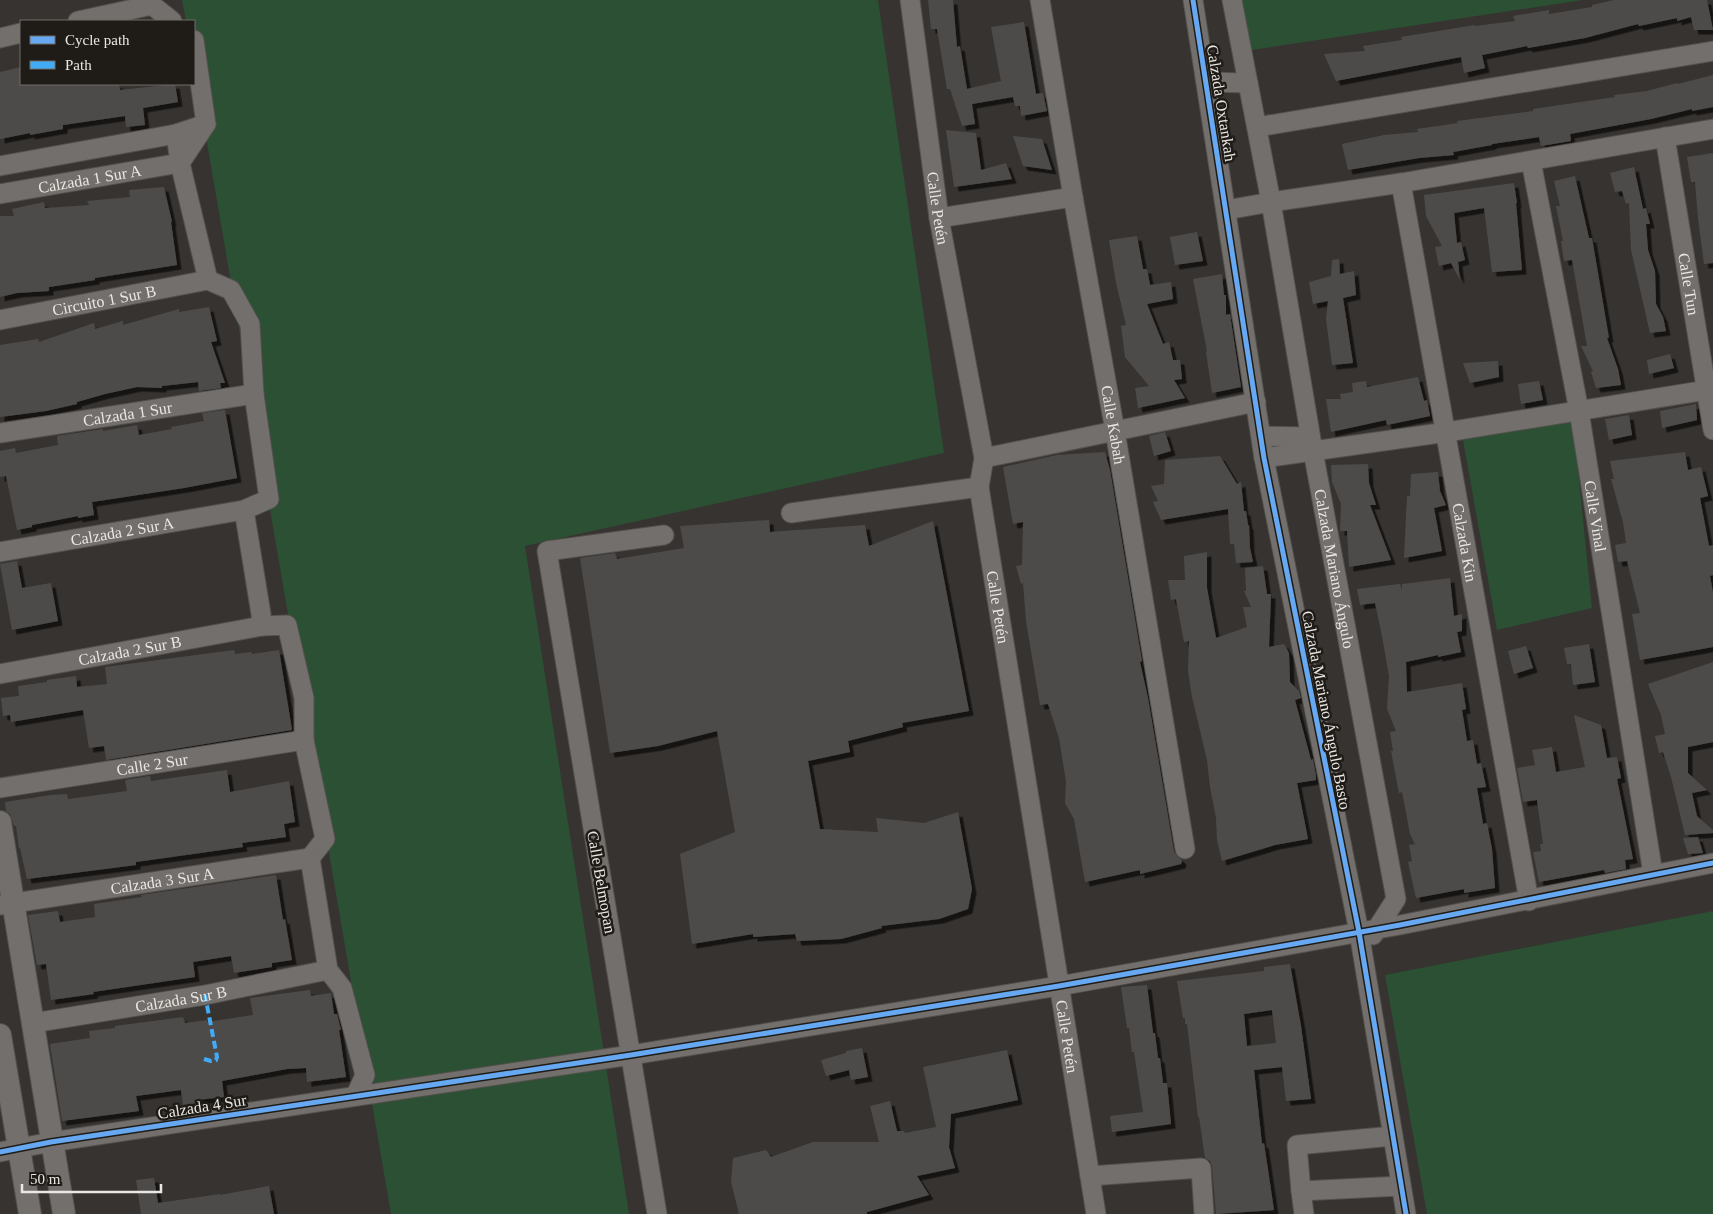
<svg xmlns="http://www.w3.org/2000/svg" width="1713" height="1214" font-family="Georgia,serif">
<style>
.green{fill:#2c5033}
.building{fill:#4e4b4a;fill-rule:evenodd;filter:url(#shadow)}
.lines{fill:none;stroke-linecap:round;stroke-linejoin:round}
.minor-casing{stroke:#53504d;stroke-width:21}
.tertiary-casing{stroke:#53504d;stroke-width:24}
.minor{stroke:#726f6c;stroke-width:19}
.tertiary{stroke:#726f6c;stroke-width:22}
.quiet{stroke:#42abf6;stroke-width:4;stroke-dasharray:8 4;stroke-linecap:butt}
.cycleway-casing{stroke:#1f1c18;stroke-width:8}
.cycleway{stroke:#66a8f1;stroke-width:5}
.labels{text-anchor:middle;stroke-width:5;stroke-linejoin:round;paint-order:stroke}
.street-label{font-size:16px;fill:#ebe7e2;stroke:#1f1c18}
</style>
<defs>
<filter id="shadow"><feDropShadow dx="4.5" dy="4.5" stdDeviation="0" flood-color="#0009"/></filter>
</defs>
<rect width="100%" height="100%" fill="#363330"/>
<path class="green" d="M 182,0 L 878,0 L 944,453 L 525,546 L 629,1214 L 391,1214 L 194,67 L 194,21 L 186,21 Z
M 1238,0 L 1583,0 L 1245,51 Z
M 1573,420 L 1592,608 L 1497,630 L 1463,440 Z
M 1713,911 L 1713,1214 L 1427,1214 L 1385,975 Z"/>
<path class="building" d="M 928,0 L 953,0 L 957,47 L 960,46 L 967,89 L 1001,81 L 991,27 L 1024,22 L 1036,94 L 1043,93 L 1047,111 L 1021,116 L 1020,106 L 1015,106 L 1013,97 L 972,104 L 975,124 L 962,126 L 950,89 L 947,89 L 937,29 L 931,29 Z
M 1614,0 L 1707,0 L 1713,30 L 1694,30 L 1691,17 L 1677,21 L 1677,18 L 1639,26 L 1638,24 L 1585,38 L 1528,48 L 1527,46 L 1482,55 L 1485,68 L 1464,73 L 1461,57 L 1336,81 L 1324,54 L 1365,51 L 1363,46 L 1402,40 L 1401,37 L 1475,25 L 1475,26 L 1515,21 L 1513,16 L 1549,10 L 1549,14 L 1592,7 L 1592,5 Z
M 21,67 L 21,84 L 119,84 L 120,90 L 175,84 L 178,102 L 143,108 L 145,125 L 126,127 L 125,116 L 63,125 L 63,129 L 30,135 L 30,133 L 0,139 L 0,72 Z
M 1713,75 L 1713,107 L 1692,111 L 1692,109 L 1651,119 L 1570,134 L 1571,141 L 1541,146 L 1539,137 L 1492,144 L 1492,145 L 1453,152 L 1454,155 L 1419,158 L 1348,170 L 1342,144 L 1384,135 L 1418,132 L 1417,129 L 1458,123 L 1457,121 L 1533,111 L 1533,109 L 1615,97 L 1614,95 L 1647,91 L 1677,83 L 1678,84 Z
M 946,130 L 976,133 L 981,170 L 1006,163 L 1012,179 L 954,187 Z
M 1013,136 L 1042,139 L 1052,170 L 1023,166 Z
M 1713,153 L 1713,263 L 1704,264 L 1698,218 L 1695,182 L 1691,182 L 1687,157 Z
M 1634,167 L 1643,209 L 1646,208 L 1650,224 L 1646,224 L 1648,250 L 1655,271 L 1656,304 L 1663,317 L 1666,331 L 1650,333 L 1631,250 L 1629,203 L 1626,204 L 1622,191 L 1615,192 L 1610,173 Z
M 1575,176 L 1589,238 L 1592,238 L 1609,338 L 1607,338 L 1618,369 L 1621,385 L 1596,388 L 1591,372 L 1593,371 L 1581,346 L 1587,346 L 1572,260 L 1564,261 L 1561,241 L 1563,241 L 1556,206 L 1560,206 L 1554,181 Z
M 1514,183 L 1517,203 L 1516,203 L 1522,270 L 1492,272 L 1484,208 L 1454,213 L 1457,243 L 1461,242 L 1465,260 L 1458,262 L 1460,280 L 1451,263 L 1439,266 L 1435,247 L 1442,246 L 1426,216 L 1424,195 Z
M 164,187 L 172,222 L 171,222 L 177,265 L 95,278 L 95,280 L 49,287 L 49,291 L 17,293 L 0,297 L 0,216 L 14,216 L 12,209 L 44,202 L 45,208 L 89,205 L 87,201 L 130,197 L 129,190 Z
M 1197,232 L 1203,261 L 1175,265 L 1170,237 Z
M 1137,236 L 1143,269 L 1147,269 L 1150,285 L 1171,282 L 1173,299 L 1147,304 L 1163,344 L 1169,342 L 1173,360 L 1180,360 L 1182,379 L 1174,380 L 1185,398 L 1138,408 L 1135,388 L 1149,386 L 1125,357 L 1121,326 L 1126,325 L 1116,283 L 1109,240 Z
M 1339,259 L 1340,274 L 1354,271 L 1356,295 L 1343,298 L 1353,363 L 1332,365 L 1326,319 L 1328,301 L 1313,304 L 1309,282 L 1331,276 L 1332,260 Z
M 1222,274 L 1224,295 L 1226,295 L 1226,315 L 1230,314 L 1241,387 L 1212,393 L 1206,352 L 1207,351 L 1193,279 Z
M 209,307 L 217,341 L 211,342 L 225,383 L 220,383 L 221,388 L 199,391 L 198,382 L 162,386 L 162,388 L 137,387 L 105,394 L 77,402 L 77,404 L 46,411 L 0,417 L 0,345 L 38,339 L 39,342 L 94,323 L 95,329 L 123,321 L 123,325 L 179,309 L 179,312 Z
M 1670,354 L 1674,368 L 1649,374 L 1647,360 Z
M 1498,361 L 1499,377 L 1470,383 L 1463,363 Z
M 1418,377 L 1424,401 L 1427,400 L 1430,416 L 1387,425 L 1386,420 L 1331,432 L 1326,399 L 1341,399 L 1340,394 L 1353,392 L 1352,383 L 1366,381 L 1367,387 Z
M 1539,381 L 1543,400 L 1521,404 L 1518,384 Z
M 1696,404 L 1697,420 L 1662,428 L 1660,411 Z
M 225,410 L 237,478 L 184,488 L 92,502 L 94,515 L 78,518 L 78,516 L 32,525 L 32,527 L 17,530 L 6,476 L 0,477 L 0,451 L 15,448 L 16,453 L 58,445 L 57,436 L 103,429 L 103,431 L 137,425 L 139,435 L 172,429 L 171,427 L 204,421 L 202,413 Z
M 1629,415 L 1632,435 L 1609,440 L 1605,419 Z
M 1165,432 L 1171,451 L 1154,456 L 1149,436 Z
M 1105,452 L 1110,470 L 1142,661 L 1140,662 L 1148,698 L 1174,851 L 1177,856 L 1182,860 L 1181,864 L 1140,874 L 1140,870 L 1085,882 L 1074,819 L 1065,803 L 1066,782 L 1059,738 L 1048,704 L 1040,705 L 1026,621 L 1023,583 L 1021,584 L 1016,566 L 1022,565 L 1023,522 L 1013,524 L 1003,467 L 1057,455 Z
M 1685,452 L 1688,470 L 1701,467 L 1708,496 L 1700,498 L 1709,546 L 1713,545 L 1713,575 L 1710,576 L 1713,593 L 1713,647 L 1640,660 L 1632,614 L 1640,613 L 1627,561 L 1618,562 L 1615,545 L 1626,543 L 1623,522 L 1611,479 L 1614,479 L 1610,461 Z
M 1220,456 L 1237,484 L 1241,482 L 1244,511 L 1246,511 L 1248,525 L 1249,525 L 1250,548 L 1253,562 L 1236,563 L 1234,544 L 1230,544 L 1228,509 L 1161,520 L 1153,502 L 1158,501 L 1151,486 L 1164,484 L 1165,460 Z
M 1368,464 L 1369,483 L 1376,505 L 1370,505 L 1391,560 L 1349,567 L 1347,531 L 1340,531 L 1341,504 L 1332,482 L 1331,465 Z
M 1438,472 L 1440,491 L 1446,505 L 1434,508 L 1442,551 L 1404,558 L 1407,496 L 1410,496 L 1411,474 Z
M 769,520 L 770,532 L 865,525 L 869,546 L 933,521 L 969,711 L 902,723 L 903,727 L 848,741 L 850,752 L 808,761 L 820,829 L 878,832 L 876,818 L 924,823 L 958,812 L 972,889 L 968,909 L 939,919 L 881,926 L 882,928 L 841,939 L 797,941 L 795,934 L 753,937 L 753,934 L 692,944 L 680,854 L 735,832 L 717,731 L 658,746 L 610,753 L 580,558 L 615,553 L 617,559 L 684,548 L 680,526 Z
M 1207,552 L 1207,588 L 1216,638 L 1247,627 L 1243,607 L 1251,607 L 1244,591 L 1246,591 L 1245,568 L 1263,566 L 1267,594 L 1271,594 L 1269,647 L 1284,644 L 1289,653 L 1290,682 L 1299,691 L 1301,698 L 1295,700 L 1311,760 L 1313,759 L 1316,776 L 1316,780 L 1297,783 L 1308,839 L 1275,845 L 1222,861 L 1217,840 L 1216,818 L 1210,787 L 1207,760 L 1192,697 L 1188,671 L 1189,641 L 1184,642 L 1176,599 L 1171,600 L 1168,580 L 1185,580 L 1184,556 Z
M 17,561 L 22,588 L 51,583 L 58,621 L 12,630 L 0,564 Z
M 1450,578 L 1454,616 L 1462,614 L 1462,631 L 1457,632 L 1461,652 L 1438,657 L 1438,655 L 1406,662 L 1407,692 L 1462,683 L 1466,709 L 1462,710 L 1467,741 L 1473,740 L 1477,764 L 1481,763 L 1486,787 L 1477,788 L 1483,824 L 1487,823 L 1492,849 L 1495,888 L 1464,893 L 1464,889 L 1416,898 L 1408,862 L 1412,861 L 1409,845 L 1415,844 L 1410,834 L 1402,792 L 1399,793 L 1391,751 L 1393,751 L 1390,732 L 1396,731 L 1387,709 L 1389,676 L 1382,636 L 1375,603 L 1360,605 L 1357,589 L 1400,584 L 1402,590 L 1402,584 Z
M 1589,644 L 1595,682 L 1573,685 L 1571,664 L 1567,664 L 1564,648 Z
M 1526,646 L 1533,668 L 1514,674 L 1508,651 Z
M 234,650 L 235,654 L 251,652 L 252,654 L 279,650 L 292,730 L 106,760 L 104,746 L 89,748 L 83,710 L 11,722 L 10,715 L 3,716 L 1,698 L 19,696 L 18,686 L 47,682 L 47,680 L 76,676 L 77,687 L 107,684 L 105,667 Z
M 1713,662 L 1713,742 L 1688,747 L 1688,773 L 1707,790 L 1692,793 L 1697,816 L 1713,830 L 1713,833 L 1685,835 L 1671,777 L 1663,752 L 1659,753 L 1655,736 L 1665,734 L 1661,715 L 1648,684 Z
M 1574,715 L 1601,725 L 1607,758 L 1617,757 L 1621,778 L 1617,779 L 1633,859 L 1625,860 L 1626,869 L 1605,873 L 1604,870 L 1539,882 L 1533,852 L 1541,851 L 1540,844 L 1543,844 L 1537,800 L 1523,802 L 1517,768 L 1535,765 L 1532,750 L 1552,747 L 1556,772 L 1585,767 Z
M 227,770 L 230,792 L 289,781 L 295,822 L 284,824 L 286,837 L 242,843 L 243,847 L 136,862 L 136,865 L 27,879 L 20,848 L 19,848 L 16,826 L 14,826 L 10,814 L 6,811 L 5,802 L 51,795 L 67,794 L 68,799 L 127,791 L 125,780 L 150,776 L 151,781 Z
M 1698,837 L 1703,853 L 1688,854 L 1683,838 Z
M 276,875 L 283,920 L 285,919 L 292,960 L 272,963 L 272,967 L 234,973 L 231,956 L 193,962 L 195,977 L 93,992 L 94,994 L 51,1000 L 46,964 L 37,965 L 28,915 L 58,911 L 60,922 L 95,917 L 94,904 L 142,897 L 141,895 Z
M 1290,964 L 1301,1026 L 1311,1099 L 1286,1101 L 1282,1067 L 1254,1070 L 1262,1144 L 1264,1143 L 1274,1210 L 1216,1214 L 1212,1167 L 1210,1161 L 1205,1158 L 1199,1117 L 1198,1117 L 1187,1024 L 1185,1024 L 1185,1018 L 1183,1018 L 1177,981 L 1264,971 L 1264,967 ZM 1272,1010 L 1276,1043 L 1247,1046 L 1244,1014 Z
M 1147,985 L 1153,1033 L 1155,1033 L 1158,1058 L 1160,1058 L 1163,1083 L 1167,1083 L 1171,1124 L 1112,1132 L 1110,1116 L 1143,1112 L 1134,1052 L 1132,1052 L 1129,1028 L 1127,1028 L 1121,987 Z
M 310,990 L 311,996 L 331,993 L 334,1014 L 337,1014 L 341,1030 L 339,1030 L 346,1077 L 307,1082 L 306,1068 L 287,1069 L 222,1081 L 224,1097 L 197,1100 L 198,1103 L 183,1105 L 181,1090 L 136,1096 L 139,1111 L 62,1121 L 50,1044 L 90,1038 L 89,1031 L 115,1028 L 115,1026 L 183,1017 L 185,1023 L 207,1020 L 207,1022 L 253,1015 L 250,998 Z
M 862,1048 L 868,1077 L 851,1080 L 849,1070 L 826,1076 L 821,1060 L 846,1053 L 846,1051 Z
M 1007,1050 L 1018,1100 L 951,1114 L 949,1147 L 955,1168 L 917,1176 L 929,1195 L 867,1212 L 867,1214 L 739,1214 L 731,1182 L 733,1158 L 766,1150 L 771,1157 L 813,1142 L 879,1142 L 870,1106 L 890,1101 L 897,1131 L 904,1131 L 905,1133 L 936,1127 L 923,1067 Z
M 154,1178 L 158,1203 L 220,1194 L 220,1195 L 269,1186 L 274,1214 L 141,1214 L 136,1180 Z"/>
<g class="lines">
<defs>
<g id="minor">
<path d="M 151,0 L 152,5 L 172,21"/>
<path id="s1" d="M 910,0 L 939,218 L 984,458 L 979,487 L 1096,1214"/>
<path id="s2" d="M 1040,0 L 1073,197 L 1115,431 L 1185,849"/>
<path d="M 1193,0 L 1264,458 L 1359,932 L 1406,1214"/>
<path id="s3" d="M 1232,0 L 1271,202 L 1313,451 L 1396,899 L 1373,935"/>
<path d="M 78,21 L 152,5"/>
<path d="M 0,38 L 21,33"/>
<path d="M 1206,82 L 1248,83"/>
<path d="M 1257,127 L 1713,51"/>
<path d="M 176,134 L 180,163 L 208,280"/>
<path id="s4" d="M 1665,137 L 1713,430"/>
<path id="s5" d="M 1531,161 L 1579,411 L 1653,874"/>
<path d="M 180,163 L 206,124 L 194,40"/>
<path d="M 0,166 L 176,134 L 206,124"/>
<path id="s6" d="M 1401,183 L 1529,901"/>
<path id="s7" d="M 0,194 L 180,163"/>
<path d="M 1226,210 L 1271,202 L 1401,183 L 1713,129"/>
<path d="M 939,218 L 1073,197"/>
<path id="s8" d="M 0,320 L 208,280"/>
<path id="s9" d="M 0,433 L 254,394"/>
<path d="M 1261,436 L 1310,437"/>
<path d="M 984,458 L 1256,402"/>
<path d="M 1264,458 L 1447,432 L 1713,389"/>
<path d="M 244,510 L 261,614 L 262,626"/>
<path d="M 791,513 L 979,487"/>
<path id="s10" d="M 0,552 L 244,510 L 269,499 L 254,394 L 250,324 L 231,290 L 208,280"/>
<path id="s11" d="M 0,674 L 262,626 L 287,625 L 304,698 L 304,740 L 325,839 L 310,858 L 328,970 L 342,988 L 365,1075 L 356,1095"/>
<path id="s12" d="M 0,788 L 304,740"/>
<path id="s13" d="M 0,905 L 310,858"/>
<path id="s14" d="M 33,1023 L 205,995 L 328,970"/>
<path d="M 1393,1136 L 1297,1145 L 1301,1191 L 1401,1186"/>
<path d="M 0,1152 L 51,1142 L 631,1055 L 1059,986 L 1400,925 L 1713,863"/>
<path d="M 1090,1176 L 1201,1168 L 1204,1214"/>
<path d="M 1301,1191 L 1304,1214"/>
<path d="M 657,1214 L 547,551 L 664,535"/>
</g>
<path id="tertiary" d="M 0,822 L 64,1214
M 0,1035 L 30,1214"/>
</defs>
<use href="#minor" class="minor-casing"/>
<use href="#tertiary" class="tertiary-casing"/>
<use href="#minor" class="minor"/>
<use href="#tertiary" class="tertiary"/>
<path class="quiet" d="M 204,1059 L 211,1061 L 216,1060 L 217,1057 L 205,995"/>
<defs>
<path id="cycleway" d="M 1193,0 L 1264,458 L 1359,932 L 1406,1214
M 0,1152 L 51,1142 L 631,1055 L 1059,986 L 1400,925 L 1713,863"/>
</defs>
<use href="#cycleway" class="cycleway-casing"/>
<use href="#cycleway" class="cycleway"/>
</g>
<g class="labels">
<g class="street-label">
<text transform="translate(1222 103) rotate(81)" y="6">Calzada Oxtankah</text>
<text dy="6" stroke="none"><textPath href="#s7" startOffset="91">Calzada 1 Sur A</textPath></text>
<text dy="6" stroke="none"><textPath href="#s1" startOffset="210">Calle Petén</textPath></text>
<text dy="6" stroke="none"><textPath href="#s4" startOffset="149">Calle Tun</textPath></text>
<text dy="6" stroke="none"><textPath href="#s8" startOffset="106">Circuito 1 Sur B</textPath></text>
<text dy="6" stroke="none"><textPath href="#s9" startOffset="129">Calzada 1 Sur</textPath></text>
<text dy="6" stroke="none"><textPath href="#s2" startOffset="431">Calle Kabah</textPath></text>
<text dy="6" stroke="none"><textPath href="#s5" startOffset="361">Calle Vinal</textPath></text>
<text dy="6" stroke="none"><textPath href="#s10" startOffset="124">Calzada 2 Sur A</textPath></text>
<text dy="6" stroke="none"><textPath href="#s6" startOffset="365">Calzada Kin</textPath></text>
<text dy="6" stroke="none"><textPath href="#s3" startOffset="578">Calzada Mariano Ángulo</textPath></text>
<text dy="6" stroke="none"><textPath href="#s1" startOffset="615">Calle Petén</textPath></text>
<text dy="6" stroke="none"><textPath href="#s11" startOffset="132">Calzada 2 Sur B</textPath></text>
<text transform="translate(1327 710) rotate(79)" y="6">Calzada Mariano Ángulo Basto</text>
<text dy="6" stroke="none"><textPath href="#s12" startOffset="154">Calle 2 Sur</textPath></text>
<text dy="6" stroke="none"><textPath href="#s13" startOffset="164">Calzada 3 Sur A</textPath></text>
<text transform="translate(602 882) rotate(80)" y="6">Calle Belmopan</text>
<text dy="6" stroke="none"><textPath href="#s14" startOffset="150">Calzada Sur B</textPath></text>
<text dy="6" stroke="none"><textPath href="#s1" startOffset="1050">Calle Petén</textPath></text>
<text transform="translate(202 1106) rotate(-9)" y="6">Calzada 4 Sur</text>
</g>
</g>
<rect x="20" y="20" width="175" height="65" fill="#1f1c18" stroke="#716d69"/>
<rect x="30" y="36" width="25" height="8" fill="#66a8f1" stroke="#716d69"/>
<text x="65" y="45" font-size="15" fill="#ebe7e2">Cycle path</text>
<rect x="30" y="61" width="25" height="8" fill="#42abf6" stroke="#716d69"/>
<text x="65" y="70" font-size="15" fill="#ebe7e2">Path</text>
<path d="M22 1184v8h139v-8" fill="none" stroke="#ebe7e2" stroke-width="2.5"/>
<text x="30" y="1184" font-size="15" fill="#ebe7e2" stroke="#1f1c18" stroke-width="4" paint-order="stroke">50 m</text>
</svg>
